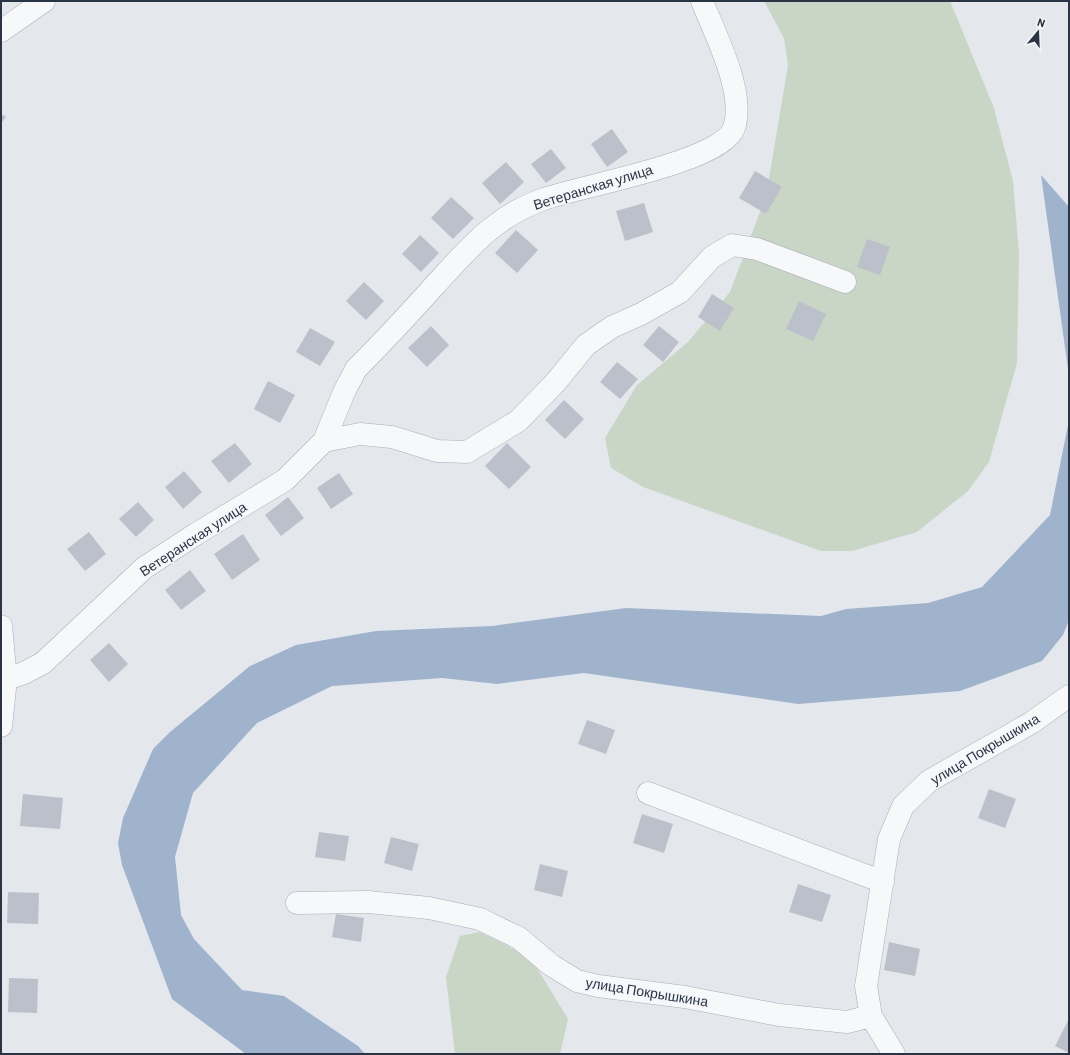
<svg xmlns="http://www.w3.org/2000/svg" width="1070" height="1055" font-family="Barlow,sans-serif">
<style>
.green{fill:#c9d6c5}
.water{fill:#9fb4cc}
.building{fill:#bbc0ca}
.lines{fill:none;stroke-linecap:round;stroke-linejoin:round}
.minor-casing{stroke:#a9aeb7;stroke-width:23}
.minor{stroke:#f7f8fa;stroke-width:22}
.labels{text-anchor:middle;stroke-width:3;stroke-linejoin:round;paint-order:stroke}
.street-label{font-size:14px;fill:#2b3445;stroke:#f4f6f9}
</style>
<rect width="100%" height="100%" fill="#e4e7ec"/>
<path class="green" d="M 764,1 L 950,1 L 994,108 L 1013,181 L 1019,253 L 1017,363 L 989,462 L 968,491 L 917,532 L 852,551 L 821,551 L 643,487 L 611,468 L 605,438 L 637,385 L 688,342 L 730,292 L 766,196 L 788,65 L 784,38 Z
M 480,932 L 531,958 L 568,1019 L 560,1054 L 455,1054 L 446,977 L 460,936 Z"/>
<path class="water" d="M 1041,175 L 1069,207 L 1069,376 Z
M 1069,420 L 1069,620 L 1063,635 L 1042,661 L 960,691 L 798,704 L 584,673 L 497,684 L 442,678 L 332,686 L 257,723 L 193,793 L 175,857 L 181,915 L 194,939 L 242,990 L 284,996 L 358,1046 L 365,1054 L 246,1054 L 172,999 L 122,865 L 118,843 L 123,818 L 153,749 L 170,732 L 250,666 L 296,645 L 376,631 L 492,626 L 626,608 L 821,616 L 846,609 L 928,603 L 982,587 L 1050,515 Z"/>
<path class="building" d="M 1,114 L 6,117 L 1,123 Z
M 612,129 L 628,152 L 607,167 L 591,144 Z
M 551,149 L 566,168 L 546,183 L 531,164 Z
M 506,162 L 524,182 L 500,204 L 482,183 Z
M 755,171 L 782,187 L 766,214 L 739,198 Z
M 451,197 L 474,218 L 453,239 L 431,218 Z
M 644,203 L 653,232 L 625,241 L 616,211 Z
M 516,230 L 538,250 L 517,273 L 495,253 Z
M 420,235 L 439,253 L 421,272 L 402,254 Z
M 867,239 L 890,247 L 880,275 L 857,267 Z
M 364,282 L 384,301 L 366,320 L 346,301 Z
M 712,294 L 734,308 L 720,331 L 698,317 Z
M 799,301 L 826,314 L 813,341 L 786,329 Z
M 431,326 L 449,345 L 427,367 L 408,348 Z
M 659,326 L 679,342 L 663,362 L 643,345 Z
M 310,328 L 335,342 L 320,366 L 296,352 Z
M 617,362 L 638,379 L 620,399 L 600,382 Z
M 268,381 L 295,395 L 280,423 L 254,409 Z
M 564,400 L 584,419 L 565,439 L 545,420 Z
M 235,443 L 252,464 L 229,483 L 211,461 Z
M 507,443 L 531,467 L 509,489 L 485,466 Z
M 184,471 L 202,492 L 183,509 L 165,487 Z
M 339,473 L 353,494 L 331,509 L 317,488 Z
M 288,497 L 304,518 L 281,536 L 265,515 Z
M 138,502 L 154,520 L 136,537 L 119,519 Z
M 89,532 L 106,554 L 85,571 L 67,549 Z
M 243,534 L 260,560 L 232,580 L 214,554 Z
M 190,570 L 206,591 L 181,610 L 165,590 Z
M 109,643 L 128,664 L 109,682 L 90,660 Z
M 587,720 L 615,730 L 606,754 L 578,744 Z
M 989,789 L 1016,799 L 1005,828 L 978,818 Z
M 23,794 L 63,798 L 60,829 L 20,826 Z
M 642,814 L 673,824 L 664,853 L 633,843 Z
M 319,832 L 349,836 L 345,861 L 315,857 Z
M 391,837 L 419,844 L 412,871 L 384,863 Z
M 540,864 L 568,871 L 562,897 L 534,890 Z
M 798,884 L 831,895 L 822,922 L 789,912 Z
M 8,892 L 39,893 L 38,924 L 7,923 Z
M 336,914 L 364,918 L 361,942 L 332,937 Z
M 889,942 L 920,949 L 915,976 L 884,970 Z
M 9,978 L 38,979 L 37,1013 L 8,1012 Z
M 1069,1019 L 1069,1053 L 1055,1046 Z"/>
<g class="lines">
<defs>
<path id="minor" d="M 1,31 L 44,1
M 324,441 L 360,434 L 392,437 L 437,451 L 467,452 L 518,421 L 555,383 L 586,345 L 612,327 L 641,314 L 680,292 L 712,257 L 732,245 L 757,249 L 845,282
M 1,626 L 6,679
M 1,726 L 6,679 L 24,673 L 43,663 L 144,568 L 196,534 L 285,480 L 324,441 L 344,392 L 356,369 C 383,342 409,314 435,285 C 469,248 495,216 544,199 C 580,186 722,162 734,128 C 746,93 715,34 702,1
M 648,793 L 883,882
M 297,903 L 368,902 L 429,908 L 480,919 L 519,938 L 551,965 L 577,981 L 598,986 L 685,997 L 779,1015 L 847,1022 L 871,1016
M 894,1054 L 871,1016 L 866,986 L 889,839 L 903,806 L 929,781 L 1031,723 L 1069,696"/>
</defs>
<use href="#minor" class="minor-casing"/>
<use href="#minor" class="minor"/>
</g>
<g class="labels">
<g class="street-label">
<text transform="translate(593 187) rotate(-17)" y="5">Ветеранская улица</text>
<text transform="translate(193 539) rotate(-33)" y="5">Ветеранская улица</text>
<text transform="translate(985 749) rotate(-31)" y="5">улица Покрышкина</text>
<text transform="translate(647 992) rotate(9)" y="5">улица Покрышкина</text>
</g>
</g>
<rect width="1070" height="1055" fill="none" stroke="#2b3445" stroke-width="4"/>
<g transform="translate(1038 32) rotate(19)" stroke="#f4f6f9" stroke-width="3" paint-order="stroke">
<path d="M0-3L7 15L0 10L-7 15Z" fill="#2b3445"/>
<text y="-6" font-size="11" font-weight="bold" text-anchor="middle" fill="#2b3445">N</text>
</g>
</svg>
